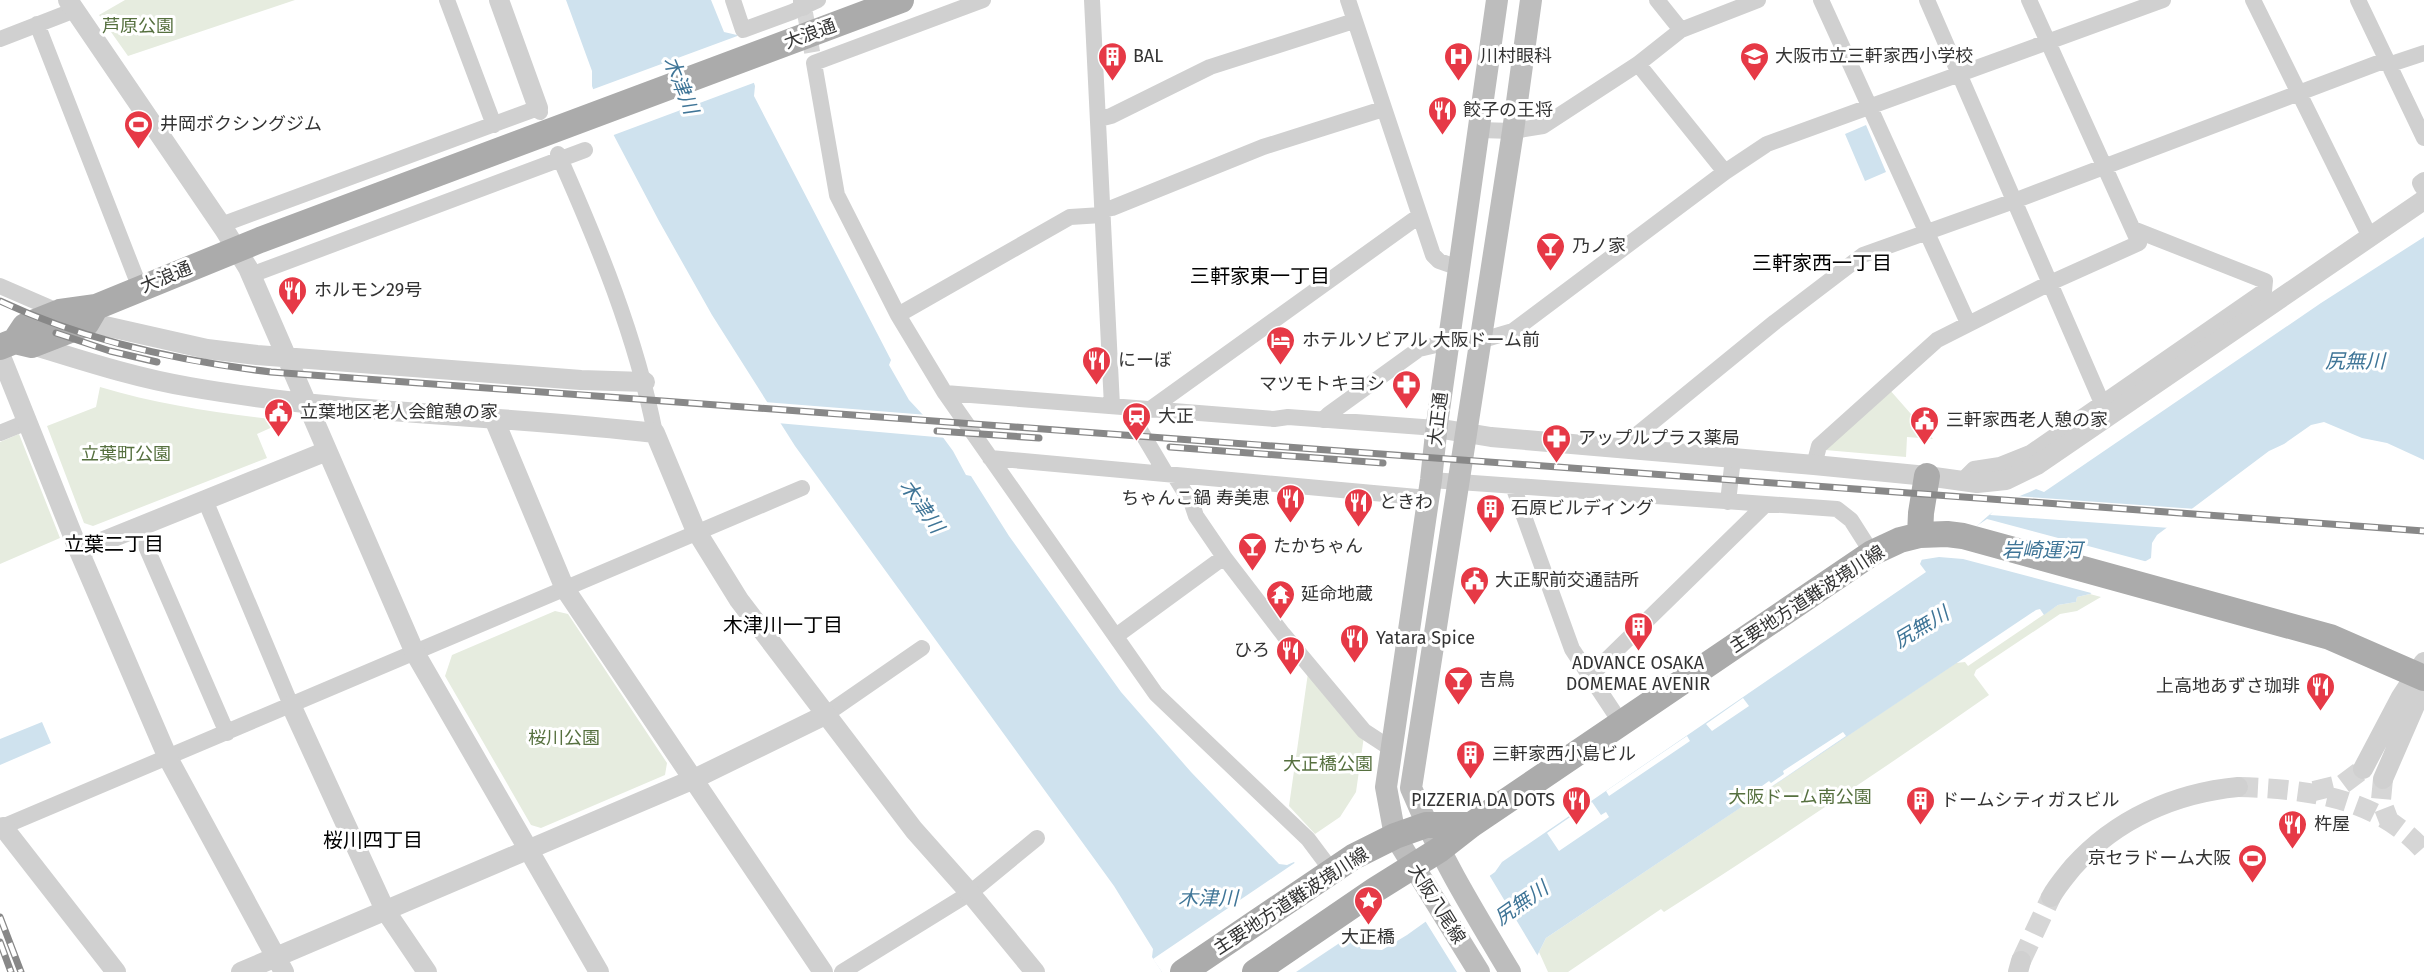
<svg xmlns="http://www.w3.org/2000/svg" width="2424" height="972" font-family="'Fira Sans','Noto Sans JP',sans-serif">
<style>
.green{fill:#e6ecdf}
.water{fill:#cfe2ee}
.pier{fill:#fff}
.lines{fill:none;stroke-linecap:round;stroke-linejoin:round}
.minor-tunnel{stroke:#d6d6d6;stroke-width:16;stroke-dasharray:16 8;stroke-linecap:butt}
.tertiary-tunnel{stroke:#d6d6d6;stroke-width:20;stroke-dasharray:20 10;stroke-linecap:butt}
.minor{stroke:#d0d0d0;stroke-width:16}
.tertiary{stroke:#d0d0d0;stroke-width:20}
.secondary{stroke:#bdbdbd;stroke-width:22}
.primary{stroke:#ababab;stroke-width:26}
.rail-casing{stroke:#888;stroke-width:7}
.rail{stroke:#fff;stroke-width:4.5;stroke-dasharray:14;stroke-linecap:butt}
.labels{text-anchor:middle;stroke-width:6;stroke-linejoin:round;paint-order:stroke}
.park-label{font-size:18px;fill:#56703f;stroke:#fff}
.street-label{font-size:18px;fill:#333;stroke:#fff}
.poi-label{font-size:18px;fill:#333;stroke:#fff;text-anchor:start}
.water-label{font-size:20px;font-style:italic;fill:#3f7597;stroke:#fff}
.neighbourhood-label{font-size:20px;fill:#000;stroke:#fff}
</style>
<rect width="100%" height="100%" fill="#fff"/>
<path class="green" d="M 125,0 L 295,0 L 128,56 L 99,15 Z
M 100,387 C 162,406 222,413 286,421 L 257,434 L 267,458 L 93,526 L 84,523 L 47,426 L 96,407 Z
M 1889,389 L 1933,439 L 1907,437 L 1906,457 L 1825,450 Z
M 19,434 L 60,538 L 0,564 L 0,442 Z
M 2090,594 L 2101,597 L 2077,611 L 2060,614 L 1976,670 L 1974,675 L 1989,695 C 1882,770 1774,842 1664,912 L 1661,909 L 1568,972 L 1548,972 L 1539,952 L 1546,938 L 1956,663 L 1965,662 L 1968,666 L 2058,605 L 2076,602 L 2077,597 Z
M 555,611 L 568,614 L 667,763 L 665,775 L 541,828 L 531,825 L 445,676 L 452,655 Z
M 1308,673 L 1364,736 L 1356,792 L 1340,817 L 1315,834 L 1289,806 Z"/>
<path class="water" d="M 566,0 L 711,0 L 724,32 L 737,35 L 755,86 L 754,96 L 891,360 L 889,365 L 909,400 L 924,416 L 931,421 L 953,451 L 966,475 L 971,476 L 1009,536 L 1121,692 L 1191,772 L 1279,864 L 1287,865 L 1294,862 L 1347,939 L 1357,943 L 1361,949 L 1382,950 L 1407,935 L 1495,872 L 1502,862 L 1926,572 L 1920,564 L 1922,559 C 1951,555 1973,528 1995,510 C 2006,501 2023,495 2036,489 L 2044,492 L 2321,303 L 2424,237 L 2424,460 L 2387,443 L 2362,438 L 2324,422 L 2311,425 L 2284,444 L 2269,451 L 2157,535 L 2152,543 L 2151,558 L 2090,594 L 2077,597 L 2076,602 L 2058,605 L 2044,615 L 2040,609 L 2036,610 L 1546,938 L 1529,972 L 1162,972 L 1152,957 L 1153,949 L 1114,886 L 795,446 L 712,315 L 659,221 L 602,113 L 592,86 L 592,71 Z
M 1866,125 L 1886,172 L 1865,181 L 1845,134 Z
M 42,722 L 51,743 L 0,765 L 0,739 Z"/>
<path class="pier" d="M 740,35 L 756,82 L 611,136 L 599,114 L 591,90 Z
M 764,402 L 928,415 L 933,419 L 947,438 L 777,423 Z
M 2016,496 L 2196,509 L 2170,528 L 1990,515 L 2000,503 Z
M 1987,519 L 2148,562 L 2095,594 L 1963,559 L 1939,557 L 1920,560 L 1921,557 L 1933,555 L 1941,550 Z
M 1743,698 L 1749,706 L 1712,731 L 1706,724 Z
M 1843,732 L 1846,736 L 1765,791 L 1762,786 L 1769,781 L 1771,783 L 1784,774 L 1783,771 Z
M 1687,736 L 1690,741 L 1609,796 L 1606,791 Z
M 1592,802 L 1601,815 L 1606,812 L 1609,817 L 1559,851 L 1547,833 Z
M 1296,862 L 1347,938 L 1296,972 L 1162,972 L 1153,959 Z
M 1488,873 L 1539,958 L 1532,972 L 1457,972 L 1424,919 Z"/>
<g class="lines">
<path class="minor-tunnel" d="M 805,13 L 813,57"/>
<path class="tertiary-tunnel" d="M 2383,779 L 2381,800 L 2389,821
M 2238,787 C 2306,789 2377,797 2424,851
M 2314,791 L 2343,784 L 2363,769
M 2021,961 L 2051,897"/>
<path class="minor" d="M 447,0 L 494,125
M 733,0 L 743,30 L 792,12 L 818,0
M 983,0 L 814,63 L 837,195 L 898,315 L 945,393 L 1156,694 L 1308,839 L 1332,871
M 1092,0 L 1112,406
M 1348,0 L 1433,255 L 1439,261 L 1459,268
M 1657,0 L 1681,30
M 1821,0 L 1968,323
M 1927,0 L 2102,403
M 2253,0 L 2370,237
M 2358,0 L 2424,138
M 37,24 L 140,288
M 0,39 L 75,10
M 1638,64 L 1725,172
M 2388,65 L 2424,53
M 1099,119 L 1111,116 L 1210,67 L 1354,21
M 1479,130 L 1513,131 L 1543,126 L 1638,64 L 1681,30 L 1758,0
M 558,154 C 598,244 636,336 655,433
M 2422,187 L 2420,183 L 2424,180
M 1102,210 L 1112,208 L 1263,147 L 1383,109
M 221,225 L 538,108 L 540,112
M 251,275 L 585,150
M 0,286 L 60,312
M 898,315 L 1070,217 L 1102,215
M 1479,341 L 1513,331 L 1725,172 L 1767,144 L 2163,0
M 945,393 L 1274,419 L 1288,417 L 1436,428
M 1127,408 L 1165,472
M 1149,410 L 1419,216
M 1323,420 L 1329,414 L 1419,349 L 1449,342
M 0,433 L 27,422
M 1638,449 L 1639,433 L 1775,322 L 1863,255 L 2014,201 L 2386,60
M 990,458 C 1136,470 1282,486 1428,498
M 1814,465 L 1819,446 L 1937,340 L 2050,283 L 2139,243 L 2029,0
M 1174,475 L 1192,504 L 1196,516 L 1224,557 L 1283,634 L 1364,731 L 1390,748
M 1431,480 L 1837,509 L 1851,520 L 1872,553
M 1962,481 L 1974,469 L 2000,465 L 2030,453 L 2264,291 L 2265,281 L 2133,229
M 1513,486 L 1572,649 L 1621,723
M 205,500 L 291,705
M 1728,502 L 1733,458
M 138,528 L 227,733
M 1116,636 L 1224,557
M 1590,676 L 1765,505
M 825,715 L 922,648
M 0,828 L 802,488
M 842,972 L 970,893 L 1037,838"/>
<path class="tertiary" d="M 68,0 L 224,229 L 248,268 L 415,653 L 599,972
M 499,0 L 538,108
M 803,0 L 803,6
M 86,324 L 105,326 L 207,349 L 257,355 L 581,380 L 645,382
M 32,345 C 84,361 136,378 190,387 C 344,414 501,415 655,433 L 695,529 L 739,600 L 914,830 L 970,893 L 1035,972
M 0,354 L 79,551 L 168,758 L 284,972
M 494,419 L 565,589 L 823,972
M 1436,428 L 1491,437 L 1814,465 L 1927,476 L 1977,483 L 2006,480 L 2037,465 L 2424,200
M 79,551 L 327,451
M 291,705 L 385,910 L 427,972
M 2363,769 L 2401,697 L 2424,662
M 2383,779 L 2416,703 L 2417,675
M 3,827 L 116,972
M 2051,897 C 2057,886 2065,877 2073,867 C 2116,819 2175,793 2238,787
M 241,972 L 694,779 L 825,715
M 2018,972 L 2021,961"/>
<path class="secondary" d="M 1479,972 L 1395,836 L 1386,787 L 1431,480 L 1437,424 L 1497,0
M 1510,972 C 1474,912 1438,853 1411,788 L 1513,131 L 1531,0"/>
<path class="primary" d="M 15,341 L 32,345 L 86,324 L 96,307
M 0,347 L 15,341 L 25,326 L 60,312 L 96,307 L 260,240 L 901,0
M 1920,535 L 1921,513 L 1927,476
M 1183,972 L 1353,857 L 1395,836 L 1426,825 L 1471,825
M 1255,972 L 1375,890 L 1439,850 L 1471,825 L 1872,553 L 1900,540 L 1920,535 L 1947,534 L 1963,536 L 2330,637 L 2424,678"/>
<defs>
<path id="rail" d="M 0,301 C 85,341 178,361 271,372 L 2424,531
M 56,333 L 110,351 L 157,362
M 937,431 L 1039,438
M 1170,447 L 1383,463
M 0,917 L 21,972
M 0,942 L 11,972"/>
</defs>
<use href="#rail" class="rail-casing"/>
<use href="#rail" class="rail"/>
</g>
<defs>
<symbol id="building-pin" viewBox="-11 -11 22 30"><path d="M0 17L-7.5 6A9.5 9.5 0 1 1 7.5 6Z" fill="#e63946" stroke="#fff"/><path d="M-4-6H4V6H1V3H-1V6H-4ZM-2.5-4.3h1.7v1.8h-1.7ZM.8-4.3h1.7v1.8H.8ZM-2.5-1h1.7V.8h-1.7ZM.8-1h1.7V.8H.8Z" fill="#fff"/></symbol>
<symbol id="hospital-pin" viewBox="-11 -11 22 30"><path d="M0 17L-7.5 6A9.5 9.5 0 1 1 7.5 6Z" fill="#e63946" stroke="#fff"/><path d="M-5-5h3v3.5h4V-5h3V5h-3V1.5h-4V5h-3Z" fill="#fff"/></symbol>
<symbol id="school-pin" viewBox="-11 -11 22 30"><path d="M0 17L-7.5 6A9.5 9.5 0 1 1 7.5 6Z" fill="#e63946" stroke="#fff"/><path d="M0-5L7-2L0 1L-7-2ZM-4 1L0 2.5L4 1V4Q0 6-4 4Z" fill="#fff"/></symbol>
<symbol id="restaurant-pin" viewBox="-11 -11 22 30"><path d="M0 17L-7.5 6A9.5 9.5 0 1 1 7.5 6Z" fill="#e63946" stroke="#fff"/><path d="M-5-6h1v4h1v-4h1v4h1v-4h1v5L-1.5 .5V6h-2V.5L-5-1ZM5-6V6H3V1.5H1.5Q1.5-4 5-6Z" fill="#fff"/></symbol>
<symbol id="stadium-pin" viewBox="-11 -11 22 30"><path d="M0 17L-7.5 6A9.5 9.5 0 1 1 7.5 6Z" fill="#e63946" stroke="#fff"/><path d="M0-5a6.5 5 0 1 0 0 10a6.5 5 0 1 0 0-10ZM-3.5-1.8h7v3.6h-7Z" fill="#fff"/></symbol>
<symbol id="bar-pin" viewBox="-11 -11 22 30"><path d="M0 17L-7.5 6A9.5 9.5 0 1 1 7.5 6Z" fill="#e63946" stroke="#fff"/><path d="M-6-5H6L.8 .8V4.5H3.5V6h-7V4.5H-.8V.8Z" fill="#fff"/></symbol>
<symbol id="hotel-pin" viewBox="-11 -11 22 30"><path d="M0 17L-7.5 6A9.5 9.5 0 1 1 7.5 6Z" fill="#e63946" stroke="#fff"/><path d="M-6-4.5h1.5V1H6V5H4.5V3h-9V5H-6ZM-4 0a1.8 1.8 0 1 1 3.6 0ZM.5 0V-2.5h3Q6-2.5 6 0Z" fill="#fff"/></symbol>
<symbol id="pharmacy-pin" viewBox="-11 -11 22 30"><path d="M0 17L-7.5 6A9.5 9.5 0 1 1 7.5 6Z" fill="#e63946" stroke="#fff"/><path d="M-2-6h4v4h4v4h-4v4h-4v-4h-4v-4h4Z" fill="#fff"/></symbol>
<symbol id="civic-pin" viewBox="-11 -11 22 30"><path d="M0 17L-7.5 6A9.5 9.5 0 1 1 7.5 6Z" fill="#e63946" stroke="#fff"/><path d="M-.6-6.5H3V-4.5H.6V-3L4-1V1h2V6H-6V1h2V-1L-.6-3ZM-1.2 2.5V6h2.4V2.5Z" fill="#fff"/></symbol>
<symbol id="station-pin" viewBox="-11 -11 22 30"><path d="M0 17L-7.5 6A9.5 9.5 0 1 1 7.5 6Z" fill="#e63946" stroke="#fff"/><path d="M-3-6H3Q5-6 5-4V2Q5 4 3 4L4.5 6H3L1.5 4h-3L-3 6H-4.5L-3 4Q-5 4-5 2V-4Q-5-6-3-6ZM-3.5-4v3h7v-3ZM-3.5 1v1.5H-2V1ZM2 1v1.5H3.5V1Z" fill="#fff"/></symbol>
<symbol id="temple-pin" viewBox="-11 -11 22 30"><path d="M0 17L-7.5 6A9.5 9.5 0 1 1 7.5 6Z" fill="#e63946" stroke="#fff"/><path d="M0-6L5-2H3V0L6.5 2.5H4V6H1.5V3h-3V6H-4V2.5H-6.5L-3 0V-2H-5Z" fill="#fff"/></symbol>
<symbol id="sight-pin" viewBox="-11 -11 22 30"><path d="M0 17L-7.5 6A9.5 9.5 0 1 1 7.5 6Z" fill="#e63946" stroke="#fff"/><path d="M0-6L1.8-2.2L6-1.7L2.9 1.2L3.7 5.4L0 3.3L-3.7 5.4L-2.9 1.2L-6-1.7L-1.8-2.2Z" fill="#fff"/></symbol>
</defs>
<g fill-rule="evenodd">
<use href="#building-pin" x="1096" y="40" width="33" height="45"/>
<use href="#hospital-pin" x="1442" y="40" width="33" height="45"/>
<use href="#school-pin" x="1738" y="40" width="33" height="45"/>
<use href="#restaurant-pin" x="1426" y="94" width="33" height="45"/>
<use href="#stadium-pin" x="122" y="108" width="33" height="45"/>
<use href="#bar-pin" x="1534" y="230" width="33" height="45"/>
<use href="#restaurant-pin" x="276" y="274" width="33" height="45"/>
<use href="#hotel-pin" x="1264" y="324" width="33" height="45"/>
<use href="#restaurant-pin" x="1080" y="344" width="33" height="45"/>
<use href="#pharmacy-pin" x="1390" y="368" width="33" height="45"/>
<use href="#civic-pin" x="262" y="396" width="33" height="45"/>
<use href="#station-pin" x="1120" y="400" width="33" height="45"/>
<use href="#civic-pin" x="1908" y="404" width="33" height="45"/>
<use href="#pharmacy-pin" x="1540" y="422" width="33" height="45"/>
<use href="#restaurant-pin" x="1274" y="482" width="33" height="45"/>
<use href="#restaurant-pin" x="1342" y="486" width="33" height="45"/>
<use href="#building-pin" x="1474" y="492" width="33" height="45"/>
<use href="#bar-pin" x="1236" y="530" width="33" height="45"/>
<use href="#civic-pin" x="1458" y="564" width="33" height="45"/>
<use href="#temple-pin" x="1264" y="578" width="33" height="45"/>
<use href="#building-pin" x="1622" y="610" width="33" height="45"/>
<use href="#restaurant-pin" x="1338" y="622" width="33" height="45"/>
<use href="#restaurant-pin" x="1274" y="634" width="33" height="45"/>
<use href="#bar-pin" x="1442" y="664" width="33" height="45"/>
<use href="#restaurant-pin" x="2304" y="670" width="33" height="45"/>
<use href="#building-pin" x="1454" y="738" width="33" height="45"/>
<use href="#restaurant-pin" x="1560" y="784" width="33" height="45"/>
<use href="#building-pin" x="1904" y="784" width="33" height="45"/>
<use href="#restaurant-pin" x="2276" y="808" width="33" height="45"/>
<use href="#stadium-pin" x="2236" y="842" width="33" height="45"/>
<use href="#sight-pin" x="1352" y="884" width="33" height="45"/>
</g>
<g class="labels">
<g class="park-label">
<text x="138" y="32">芦原公園</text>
<text x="126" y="460">立葉町公園</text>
<text x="564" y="744">桜川公園</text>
<text x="1328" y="770">大正橋公園</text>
<text x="1800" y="803">大阪ドーム南公園</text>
</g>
<g class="street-label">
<text transform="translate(810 34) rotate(-20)" y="6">大浪通</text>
<text transform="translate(166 277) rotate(-22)" y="6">大浪通</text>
<text transform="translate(1438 419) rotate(-83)" y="6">大正通</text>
<text transform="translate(1807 599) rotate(-33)" y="6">主要地方道難波境川線</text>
<text transform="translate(1291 901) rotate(-33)" y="6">主要地方道難波境川線</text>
<text transform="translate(1437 904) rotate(58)" y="6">大阪八尾線</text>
</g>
<g class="poi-label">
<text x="1133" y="62">BAL</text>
<text x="1480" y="62">川村眼科</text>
<text x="1775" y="62">大阪市立三軒家西小学校</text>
<text x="1463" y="116">餃子の王将</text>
<text x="160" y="130">井岡ボクシングジム</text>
<text x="1572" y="252">乃ノ家</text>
<text x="314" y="296">ホルモン29号</text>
<text x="1302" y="346">ホテルソビアル 大阪ドーム前</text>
<text x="1118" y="366">にーぼ</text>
<text x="1385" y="390" text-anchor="end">マツモトキヨシ</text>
<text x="300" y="418">立葉地区老人会館憩の家</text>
<text x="1158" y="422">大正</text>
<text x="1946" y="426">三軒家西老人憩の家</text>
<text x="1578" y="444">アップルプラス薬局</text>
<text x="1270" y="504" text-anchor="end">ちゃんこ鍋 寿美恵</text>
<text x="1379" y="508">ときわ</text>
<text x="1511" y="514">石原ビルディング</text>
<text x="1273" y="552">たかちゃん</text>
<text x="1495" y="586">大正駅前交通詰所</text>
<text x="1301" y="600">延命地蔵</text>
<text x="1376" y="644">Yatara Spice</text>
<text x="1270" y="656" text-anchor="end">ひろ</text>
<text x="1638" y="669" text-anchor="middle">ADVANCE OSAKA<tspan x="1638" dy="21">DOMEMAE AVENIR</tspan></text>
<text x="1479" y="686">吉鳥</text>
<text x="2300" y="692" text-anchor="end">上高地あずさ珈琲</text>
<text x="1492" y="760">三軒家西小島ビル</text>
<text x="1555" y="806" text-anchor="end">PIZZERIA DA DOTS</text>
<text x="1941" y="806">ドームシティガスビル</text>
<text x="2314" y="830">杵屋</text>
<text x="2231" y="864" text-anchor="end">京セラドーム大阪</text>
<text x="1368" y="943" text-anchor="middle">大正橋</text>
</g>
<g class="water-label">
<text transform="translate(681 85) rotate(68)" y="7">木津川</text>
<text x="2355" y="368">尻無川</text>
<text transform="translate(922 506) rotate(55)" y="7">木津川</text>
<text x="2042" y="557">岩崎運河</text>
<text transform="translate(1921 627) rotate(-31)" y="7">尻無川</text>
<text x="1208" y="905">木津川</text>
<text transform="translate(1521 903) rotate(-35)" y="7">尻無川</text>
</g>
<g class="neighbourhood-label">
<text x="1822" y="270">三軒家西一丁目</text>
<text x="1260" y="283">三軒家東一丁目</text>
<text x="114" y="551">立葉二丁目</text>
<text x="783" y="632">木津川一丁目</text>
<text x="373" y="847">桜川四丁目</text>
</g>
</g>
</svg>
